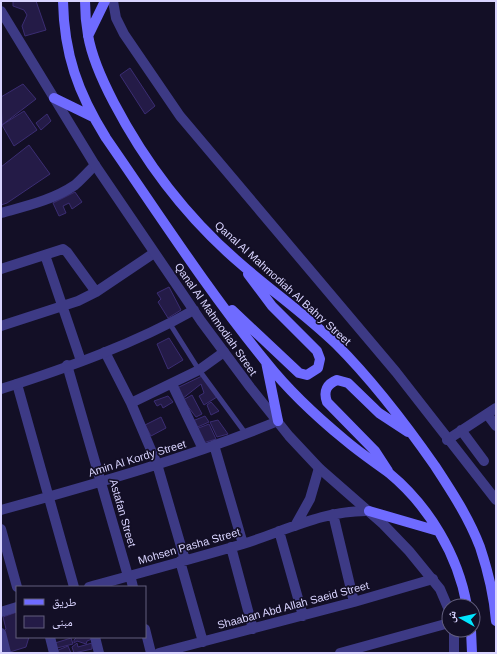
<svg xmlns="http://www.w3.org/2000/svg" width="497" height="654" font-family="Arial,'Noto Naskh Arabic',sans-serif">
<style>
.building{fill:#241b47;stroke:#3b2d73}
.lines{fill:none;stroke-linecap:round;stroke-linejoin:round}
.service{stroke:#3d3a85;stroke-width:5}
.minor{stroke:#3d3a85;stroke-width:10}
.tertiary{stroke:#3d3a85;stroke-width:10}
.secondary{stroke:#6f6bff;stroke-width:10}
.labels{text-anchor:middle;stroke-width:3.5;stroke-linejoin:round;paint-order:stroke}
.street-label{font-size:11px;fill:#d9d4ff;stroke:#130f26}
</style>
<rect width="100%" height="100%" fill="#130f26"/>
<path class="building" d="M 13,1 L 36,1 L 46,30 L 25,36 L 22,26 L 27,15 L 24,10 L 13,6 Z
M 130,68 L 155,106 L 145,114 L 120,75 Z
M 23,84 L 36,99 L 2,125 L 1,97 Z
M 24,111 L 37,130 L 14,146 L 2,125 Z
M 47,114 L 51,121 L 41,130 L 36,123 Z
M 29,145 L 50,174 L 7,203 L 1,205 L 1,167 Z
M 75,192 L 82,202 L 72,209 L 69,203 L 63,206 L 66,213 L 59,216 L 53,203 Z
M 169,287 L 181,310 L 168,318 L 158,302 L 161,299 L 157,293 Z
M 169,338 L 183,360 L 168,369 L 157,344 Z
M 202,376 L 217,397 L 204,405 L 199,396 L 204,393 L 201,384 L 182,399 L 177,388 Z
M 192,395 L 202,414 L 196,417 L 183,400 Z
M 168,396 L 173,402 L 163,408 L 161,404 L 157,406 L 154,401 Z
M 211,402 L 219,411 L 211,415 L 207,405 Z
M 205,416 L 209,422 L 193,429 L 190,422 Z
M 161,417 L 166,428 L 151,436 L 145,425 Z
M 218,420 L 228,434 L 217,437 L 210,422 Z
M 209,424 L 216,439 L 203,443 L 196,429 Z
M 17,612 L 17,637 L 29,637 L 26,647 L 10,652 L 3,632 L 6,629 L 3,617 Z
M 91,637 L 92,639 L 87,641 L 86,644 L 77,641 L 74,643 L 74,640 L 77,637 Z
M 71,638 L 73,644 L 57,648 L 55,643 Z
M 77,643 L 78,647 L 92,643 L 92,649 L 74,653 L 72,647 Z
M 68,646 L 71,653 L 57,653 L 56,651 Z"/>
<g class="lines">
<path class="service" d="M 170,324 L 199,370 L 246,434"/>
<path class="minor" d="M 1,213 C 26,206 53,200 75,185 C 82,179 89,171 95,165
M 45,255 L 81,361
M 1,269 L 63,249 L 67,252 L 96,292
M 1,326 L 78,301 L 96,292 L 154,253
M 105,352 L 131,403 L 157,464 L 185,560
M 67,365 L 128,576
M 17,384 L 74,587
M 172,384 L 203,449
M 131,403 L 199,370 L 224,352
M 487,414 L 496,426
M 461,430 L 484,461
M 447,440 L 496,408
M 214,445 L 243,544
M 1,510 C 94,484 188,458 278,421
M 333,514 L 354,602
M 295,526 L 310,499 L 319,468
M 1,529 L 17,587
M 279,531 L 303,616
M 231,547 L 253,629
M 180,561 L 203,642
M 130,575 L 133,587
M 89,587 C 140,573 192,559 243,544 C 285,531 324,510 369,511
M 1,612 L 17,607
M 145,629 L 151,653
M 1,633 L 6,653
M 50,637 L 54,653
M 95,637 L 99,653
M 159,653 L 354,602 L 433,579
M 340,653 L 449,623"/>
<path class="tertiary" d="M 113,1 L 116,18 L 124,34 L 180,116 L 396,372 L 496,500
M 1,11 L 95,165 L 201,321 L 250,387 L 289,436 L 319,468 L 383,524 L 409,551 L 440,589 L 449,610
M 1,389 C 67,368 134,344 194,310
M 454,630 L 454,653"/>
<path class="secondary" d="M 63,1 C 64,54 78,93 106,138 C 158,213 208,291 266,362 C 289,391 317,417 345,440 C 359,452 374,462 389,473 C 429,506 458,555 467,606
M 85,1 C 85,12 86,24 88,35 C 92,59 103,82 114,103 C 146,164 189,220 242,265 C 273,292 306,315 336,344 C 373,381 405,423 435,466 C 452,492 469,518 480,547 C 488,571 494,596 496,621
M 88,36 L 105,1
M 54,98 L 93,117
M 232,310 L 299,373 L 307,375 L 318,368 L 320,359 L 317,351 L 272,306 L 248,274
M 266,362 L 278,421
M 388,471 L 375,451 L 327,402 C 323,391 327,384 337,380 L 348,383 L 379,413 L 408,432
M 369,511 L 438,531
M 471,630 L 472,653"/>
</g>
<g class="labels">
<g class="street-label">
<text transform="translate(283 283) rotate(42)" y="4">Qanal Al Mahmodiah Al Bahry Street</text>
<text transform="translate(216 319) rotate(55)" y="4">Qanal Al Mahmodiah Street</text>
<text transform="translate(137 458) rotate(-17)" y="4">Amin Al Kordy Street</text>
<text transform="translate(123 513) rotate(74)" y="4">Astafan Street</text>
<text transform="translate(189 546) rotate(-16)" y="4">Mohsen Pasha Street</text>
<text transform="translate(293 605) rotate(-15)" y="4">Shaaban Abd Allah Saeid Street</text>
</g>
</g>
<rect width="497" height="654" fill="none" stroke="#d9d4ff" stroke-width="4"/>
<rect x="16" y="586" width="130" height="52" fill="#130f26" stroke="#625e7d"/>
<rect x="24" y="599" width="20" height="6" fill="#6f6bff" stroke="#625e7d"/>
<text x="52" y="606" font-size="12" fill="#d9d4ff">طريق</text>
<rect x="24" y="616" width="20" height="12" fill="#241b47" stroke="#625e7d"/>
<text x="52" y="626" font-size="12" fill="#d9d4ff">مبنى</text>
<g transform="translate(461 618) rotate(278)"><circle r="19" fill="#130f26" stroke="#625e7d"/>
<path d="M0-3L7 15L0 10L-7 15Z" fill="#00e5ff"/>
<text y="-6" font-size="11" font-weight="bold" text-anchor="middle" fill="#d9d4ff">ش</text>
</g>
</svg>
